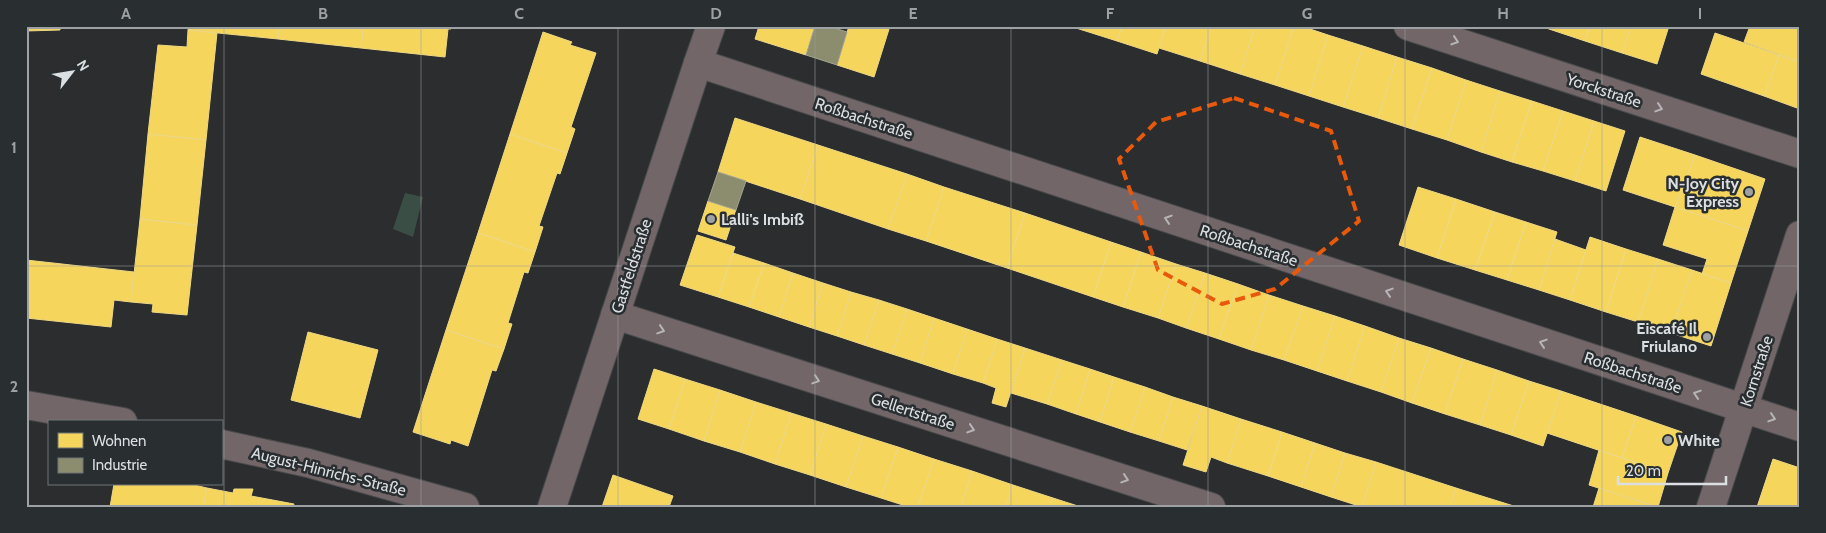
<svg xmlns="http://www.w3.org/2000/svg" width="1826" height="533" font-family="Cabin,sans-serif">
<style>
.green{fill:#3b4e45}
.homes{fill:#f6d55c;stroke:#eed884}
.industry{fill:#8c8c6e;stroke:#a4a591}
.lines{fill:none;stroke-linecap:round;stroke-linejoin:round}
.minor-casing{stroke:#48494b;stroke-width:30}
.tertiary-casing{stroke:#48494b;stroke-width:30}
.minor{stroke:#726668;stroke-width:28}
.tertiary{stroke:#726668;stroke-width:28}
.oneway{stroke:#b7b5b7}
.marked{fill:none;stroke:#e8590c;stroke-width:4;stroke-dasharray:10 6;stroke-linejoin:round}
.grid{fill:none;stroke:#9ea1a3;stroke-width:1;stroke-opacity:0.55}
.poi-dot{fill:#9ea1a3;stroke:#292e31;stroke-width:2}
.labels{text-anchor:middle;stroke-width:5;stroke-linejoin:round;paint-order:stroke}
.street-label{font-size:16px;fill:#dcdfe2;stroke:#292e31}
.poi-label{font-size:16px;font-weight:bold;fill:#dcdfe2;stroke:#292e31;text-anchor:end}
.neatline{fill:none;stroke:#9ea1a3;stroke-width:2}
.grid-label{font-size:16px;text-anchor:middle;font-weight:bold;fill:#9ea1a3}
</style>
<rect width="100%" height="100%" fill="#2b2d2f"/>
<path class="green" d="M 405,193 L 423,197 L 413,237 L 393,229 Z"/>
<path class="homes" d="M 26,26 L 60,26 L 60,30 L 26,31 Z
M 189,26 L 279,26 L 278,39 L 188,30 Z
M 279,26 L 363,26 L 361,48 L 278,39 Z
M 363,26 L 451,26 L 451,29 L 448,29 L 445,57 L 361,48 Z
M 759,26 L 815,26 L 806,55 L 755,39 Z
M 849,26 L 890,26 L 874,77 L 837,65 Z
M 1077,26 L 1122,26 L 1117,41 L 1076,28 Z
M 1122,26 L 1166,26 L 1157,54 L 1117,41 Z
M 1166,26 L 1211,26 L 1200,61 L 1159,48 Z
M 1211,26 L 1255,26 L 1240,74 L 1200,61 Z
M 1255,26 L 1294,26 L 1275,85 L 1240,74 Z
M 1294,26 L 1301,26 L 1328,35 L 1309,96 L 1275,85 Z
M 1540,26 L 1590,26 L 1585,41 Z
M 1590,26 L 1631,26 L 1622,53 L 1585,41 Z
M 1631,26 L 1669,26 L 1657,64 L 1622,53 Z
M 1750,26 L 1800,26 L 1800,62 L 1744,42 Z
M 188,30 L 217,33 L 206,140 L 148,134 L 158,45 L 187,47 Z
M 543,32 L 572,42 L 570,45 L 596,53 L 571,127 L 575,129 L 567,153 L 510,134 Z
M 1715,33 L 1779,55 L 1764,96 L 1701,74 Z
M 1328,35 L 1363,46 L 1343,107 L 1309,96 Z
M 1363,46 L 1397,57 L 1378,118 L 1343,107 Z
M 1779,55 L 1800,62 L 1800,101 L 1797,108 L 1764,96 Z
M 1397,57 L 1432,68 L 1412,129 L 1378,118 Z
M 1432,68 L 1466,80 L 1447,140 L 1412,129 Z
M 1466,80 L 1500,91 L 1481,152 L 1447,140 Z
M 1500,91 L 1532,101 L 1512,162 L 1481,152 Z
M 1532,101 L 1563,111 L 1543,171 L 1512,162 Z
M 1563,111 L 1594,121 L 1575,181 L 1543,171 Z
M 735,118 L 818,145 L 800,199 L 718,172 Z
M 1594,121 L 1625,131 L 1606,191 L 1575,181 Z
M 148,134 L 206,140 L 197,225 L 140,219 Z
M 510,134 L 567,153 L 560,174 L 557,173 L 539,226 L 543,227 L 535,252 L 478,233 Z
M 1640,137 L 1695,155 L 1675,207 L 1623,190 Z
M 818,145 L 907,174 L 888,229 L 800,199 Z
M 1695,155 L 1765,179 L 1748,231 L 1675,207 Z
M 907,174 L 944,187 L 926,241 L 888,229 Z
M 944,187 L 1025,213 L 1007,268 L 926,241 Z
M 1418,187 L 1456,199 L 1437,258 L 1399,245 Z
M 1456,199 L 1495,212 L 1475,270 L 1437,258 Z
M 708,201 L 736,210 L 726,240 L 698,231 Z
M 1675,207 L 1748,231 L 1731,283 L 1702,274 L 1707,259 L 1663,245 Z
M 1495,212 L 1526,222 L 1507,280 L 1475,270 Z
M 1025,213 L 1111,242 L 1093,297 L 1007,268 Z
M 140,219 L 197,225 L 187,315 L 152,312 L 153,304 L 131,302 Z
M 1526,222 L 1557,232 L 1539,290 L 1507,280 Z
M 478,233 L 535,252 L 528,273 L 524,272 L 508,323 L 512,324 L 504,349 L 446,330 Z
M 697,235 L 735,247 L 718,297 L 680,285 Z
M 1590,237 L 1626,249 L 1606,312 L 1570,300 Z
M 1555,239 L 1586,250 L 1570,300 L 1539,290 Z
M 1111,242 L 1141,252 L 1123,307 L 1093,297 Z
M 1626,249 L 1658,259 L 1638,322 L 1606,312 Z
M 1141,252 L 1176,264 L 1158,318 L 1123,307 Z
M 733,253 L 764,263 L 749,307 L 718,297 Z
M 1658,259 L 1692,270 L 1671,333 L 1638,322 Z
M 26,260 L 134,272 L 131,302 L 114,300 L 111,327 L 26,318 Z
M 764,263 L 793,273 L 779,317 L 749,307 Z
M 1176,264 L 1205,273 L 1186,328 L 1158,318 Z
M 1692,270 L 1731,283 L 1711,346 L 1671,333 Z
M 793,273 L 823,283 L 809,327 L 779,317 Z
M 1205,273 L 1238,284 L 1219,339 L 1186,328 Z
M 823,283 L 851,292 L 837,336 L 809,327 Z
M 1238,284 L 1269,295 L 1251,350 L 1219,339 Z
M 851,292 L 879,300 L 864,345 L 837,336 Z
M 1269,295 L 1303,306 L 1284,360 L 1251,350 Z
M 879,300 L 907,309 L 892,354 L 864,345 Z
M 1303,306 L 1335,316 L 1317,371 L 1284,360 Z
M 907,309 L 934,318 L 920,363 L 892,354 Z
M 1335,316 L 1365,326 L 1347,381 L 1317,371 Z
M 934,318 L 967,329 L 953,374 L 920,363 Z
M 1365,326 L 1399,338 L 1381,392 L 1347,381 Z
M 967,329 L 997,339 L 983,383 L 953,374 Z
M 446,330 L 504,349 L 496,371 L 492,370 L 468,446 L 451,440 L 450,444 L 413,432 Z
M 308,332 L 378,350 L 360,418 L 291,400 Z
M 1399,338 L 1431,348 L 1412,403 L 1381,392 Z
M 997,339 L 1025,348 L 1006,407 L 992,403 L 996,388 L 983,383 Z
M 1025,348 L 1062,360 L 1047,404 L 1011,393 Z
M 1431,348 L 1463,359 L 1445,414 L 1412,403 Z
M 1463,359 L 1497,370 L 1480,425 L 1445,414 Z
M 1062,360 L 1090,369 L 1076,414 L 1047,404 Z
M 654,369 L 685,379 L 669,429 L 638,419 Z
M 1090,369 L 1114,377 L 1100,422 L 1076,414 Z
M 1497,370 L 1529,381 L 1511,435 L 1480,425 Z
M 1114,377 L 1145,387 L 1130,432 L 1100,422 Z
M 685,379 L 720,390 L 704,441 L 669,429 Z
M 1529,381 L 1561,391 L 1543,446 L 1511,435 Z
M 1145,387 L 1173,397 L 1159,441 L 1130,432 Z
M 720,390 L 756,402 L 740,452 L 704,441 Z
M 1561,391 L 1636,416 L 1622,458 L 1547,433 Z
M 1173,397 L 1202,406 L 1187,450 L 1159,441 Z
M 756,402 L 791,413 L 775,464 L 740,452 Z
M 1202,406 L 1241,419 L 1227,463 L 1211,457 L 1206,472 L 1183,465 Z
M 791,413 L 826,424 L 810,475 L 775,464 Z
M 1636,416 L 1682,432 L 1668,473 L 1622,458 Z
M 1241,419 L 1282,432 L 1268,476 L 1227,463 Z
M 826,424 L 863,436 L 846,487 L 810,475 Z
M 1282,432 L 1315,443 L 1301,487 L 1268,476 Z
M 863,436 L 898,447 L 881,498 L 846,487 Z
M 1315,443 L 1345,453 L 1331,497 L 1301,487 Z
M 898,447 L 934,459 L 918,507 L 909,507 L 881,498 Z
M 1599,450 L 1668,473 L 1658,507 L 1589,485 Z
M 1345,453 L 1376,462 L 1362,507 L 1331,497 Z
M 934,459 L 972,471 L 961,507 L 918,507 Z
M 1773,459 L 1800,468 L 1800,507 L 1757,507 Z
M 1376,462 L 1456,488 L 1450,507 L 1362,507 Z
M 972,471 L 1013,485 L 1006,507 L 961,507 Z
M 613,475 L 673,496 L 669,507 L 602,507 Z
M 114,484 L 190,484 L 207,488 L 203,507 L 110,507 Z
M 1013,485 L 1053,498 L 1050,507 L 1006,507 Z
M 207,488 L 233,493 L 234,489 L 253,489 L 251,496 L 294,504 L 293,507 L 203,507 Z
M 1456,488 L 1517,507 L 1450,507 Z
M 1599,488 L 1656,507 L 1593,507 Z
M 1053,498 L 1081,507 L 1050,507 Z"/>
<path class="industry" d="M 815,26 L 828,26 L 847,32 L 837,65 L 806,55 Z
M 718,172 L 746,181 L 736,210 L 708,201 Z"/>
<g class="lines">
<defs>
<path id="minor" d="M 1408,26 L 1800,154
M 698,63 L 1800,427
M 615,315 L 1211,507
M 26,405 L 123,422
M 221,444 L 308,463 L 465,507"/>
<path id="tertiary" d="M 552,507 L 698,63 L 711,26
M 1711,507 L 1800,235"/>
</defs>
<use href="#minor" class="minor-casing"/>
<use href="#tertiary" class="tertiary-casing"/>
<use href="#minor" class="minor"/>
<use href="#tertiary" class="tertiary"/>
</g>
<defs><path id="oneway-chevron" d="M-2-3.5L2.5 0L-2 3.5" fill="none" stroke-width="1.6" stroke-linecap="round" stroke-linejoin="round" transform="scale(1.25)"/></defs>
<g class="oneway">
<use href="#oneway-chevron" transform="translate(1455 41) rotate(18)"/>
<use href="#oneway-chevron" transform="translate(1659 108) rotate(18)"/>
<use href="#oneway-chevron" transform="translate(1168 219) rotate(-162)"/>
<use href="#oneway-chevron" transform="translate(1389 292) rotate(-162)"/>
<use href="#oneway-chevron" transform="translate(661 330) rotate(18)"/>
<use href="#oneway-chevron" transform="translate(1543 343) rotate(-162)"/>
<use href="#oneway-chevron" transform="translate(816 380) rotate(18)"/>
<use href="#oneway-chevron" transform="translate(1697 394) rotate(-162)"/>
<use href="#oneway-chevron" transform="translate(1772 418) rotate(18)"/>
<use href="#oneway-chevron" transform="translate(971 429) rotate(18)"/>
<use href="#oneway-chevron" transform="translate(1125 479) rotate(18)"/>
</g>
<path class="marked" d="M 1234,98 L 1331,131 L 1359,221 L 1275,289 L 1222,304 L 1158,270 L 1119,159 L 1156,122 Z"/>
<path class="grid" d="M 224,26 L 224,507M 421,26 L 421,507M 618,26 L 618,507M 815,26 L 815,507M 1011,26 L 1011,507M 1208,26 L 1208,507M 1405,26 L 1405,507M 1602,26 L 1602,507M 26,266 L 1800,266"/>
<g class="poi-dot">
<circle cx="1749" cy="192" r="5"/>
<circle cx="711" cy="219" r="5"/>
<circle cx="1707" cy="337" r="5"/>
<circle cx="1668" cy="440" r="5"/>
</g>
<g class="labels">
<g class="street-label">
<text transform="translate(1604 90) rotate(18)" y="6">Yorckstraße</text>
<text transform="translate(864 118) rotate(18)" y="6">Roßbachstraße</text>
<text transform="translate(1249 245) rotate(18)" y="6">Roßbachstraße</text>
<text transform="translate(631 266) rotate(-72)" y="6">Gastfeldstraße</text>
<text transform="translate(1756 371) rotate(-72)" y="6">Kornstraße</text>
<text transform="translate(1633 372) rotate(18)" y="6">Roßbachstraße</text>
<text transform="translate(913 411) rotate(18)" y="6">Gellertstraße</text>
<text transform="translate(329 471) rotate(14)" y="6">August-Hinrichs-Straße</text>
</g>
<g class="poi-label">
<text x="1739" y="189">N-Joy City<tspan x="1739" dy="18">Express</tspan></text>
<text x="721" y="225" text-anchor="start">Lalli's Imbiß</text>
<text x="1697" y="334">Eiscafé Il<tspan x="1697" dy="18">Friulano</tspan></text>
<text x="1678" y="446" text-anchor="start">White</text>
</g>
</g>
<rect width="1826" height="533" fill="none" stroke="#292e31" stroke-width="55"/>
<rect x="48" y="420" width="175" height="65" fill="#292e31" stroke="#717578"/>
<rect x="58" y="433" width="25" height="15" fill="#f6d55c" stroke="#717578"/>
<text x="92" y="446" font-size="15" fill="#dcdfe2">Wohnen</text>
<rect x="58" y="458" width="25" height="15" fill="#8c8c6e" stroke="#717578"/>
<text x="92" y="470" font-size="15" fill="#dcdfe2">Industrie</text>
<g transform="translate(72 72) rotate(59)" stroke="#292e31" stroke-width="4" paint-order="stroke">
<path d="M0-4L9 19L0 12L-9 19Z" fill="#dcdfe2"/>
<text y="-8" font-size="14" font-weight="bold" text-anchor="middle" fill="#dcdfe2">N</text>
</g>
<path d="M1618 476v8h108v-8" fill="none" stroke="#dcdfe2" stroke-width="2.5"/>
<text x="1626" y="476" font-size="15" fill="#dcdfe2" stroke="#292e31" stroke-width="4" paint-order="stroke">20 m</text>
<rect x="28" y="28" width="1770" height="478" class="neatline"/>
<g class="grid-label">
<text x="126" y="19">A</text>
<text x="323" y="19">B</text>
<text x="519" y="19">C</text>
<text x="716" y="19">D</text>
<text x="913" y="19">E</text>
<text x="1110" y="19">F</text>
<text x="1307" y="19">G</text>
<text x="1503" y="19">H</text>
<text x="1700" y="19">I</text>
<text x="14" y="153">1</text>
<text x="14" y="392">2</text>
</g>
</svg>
